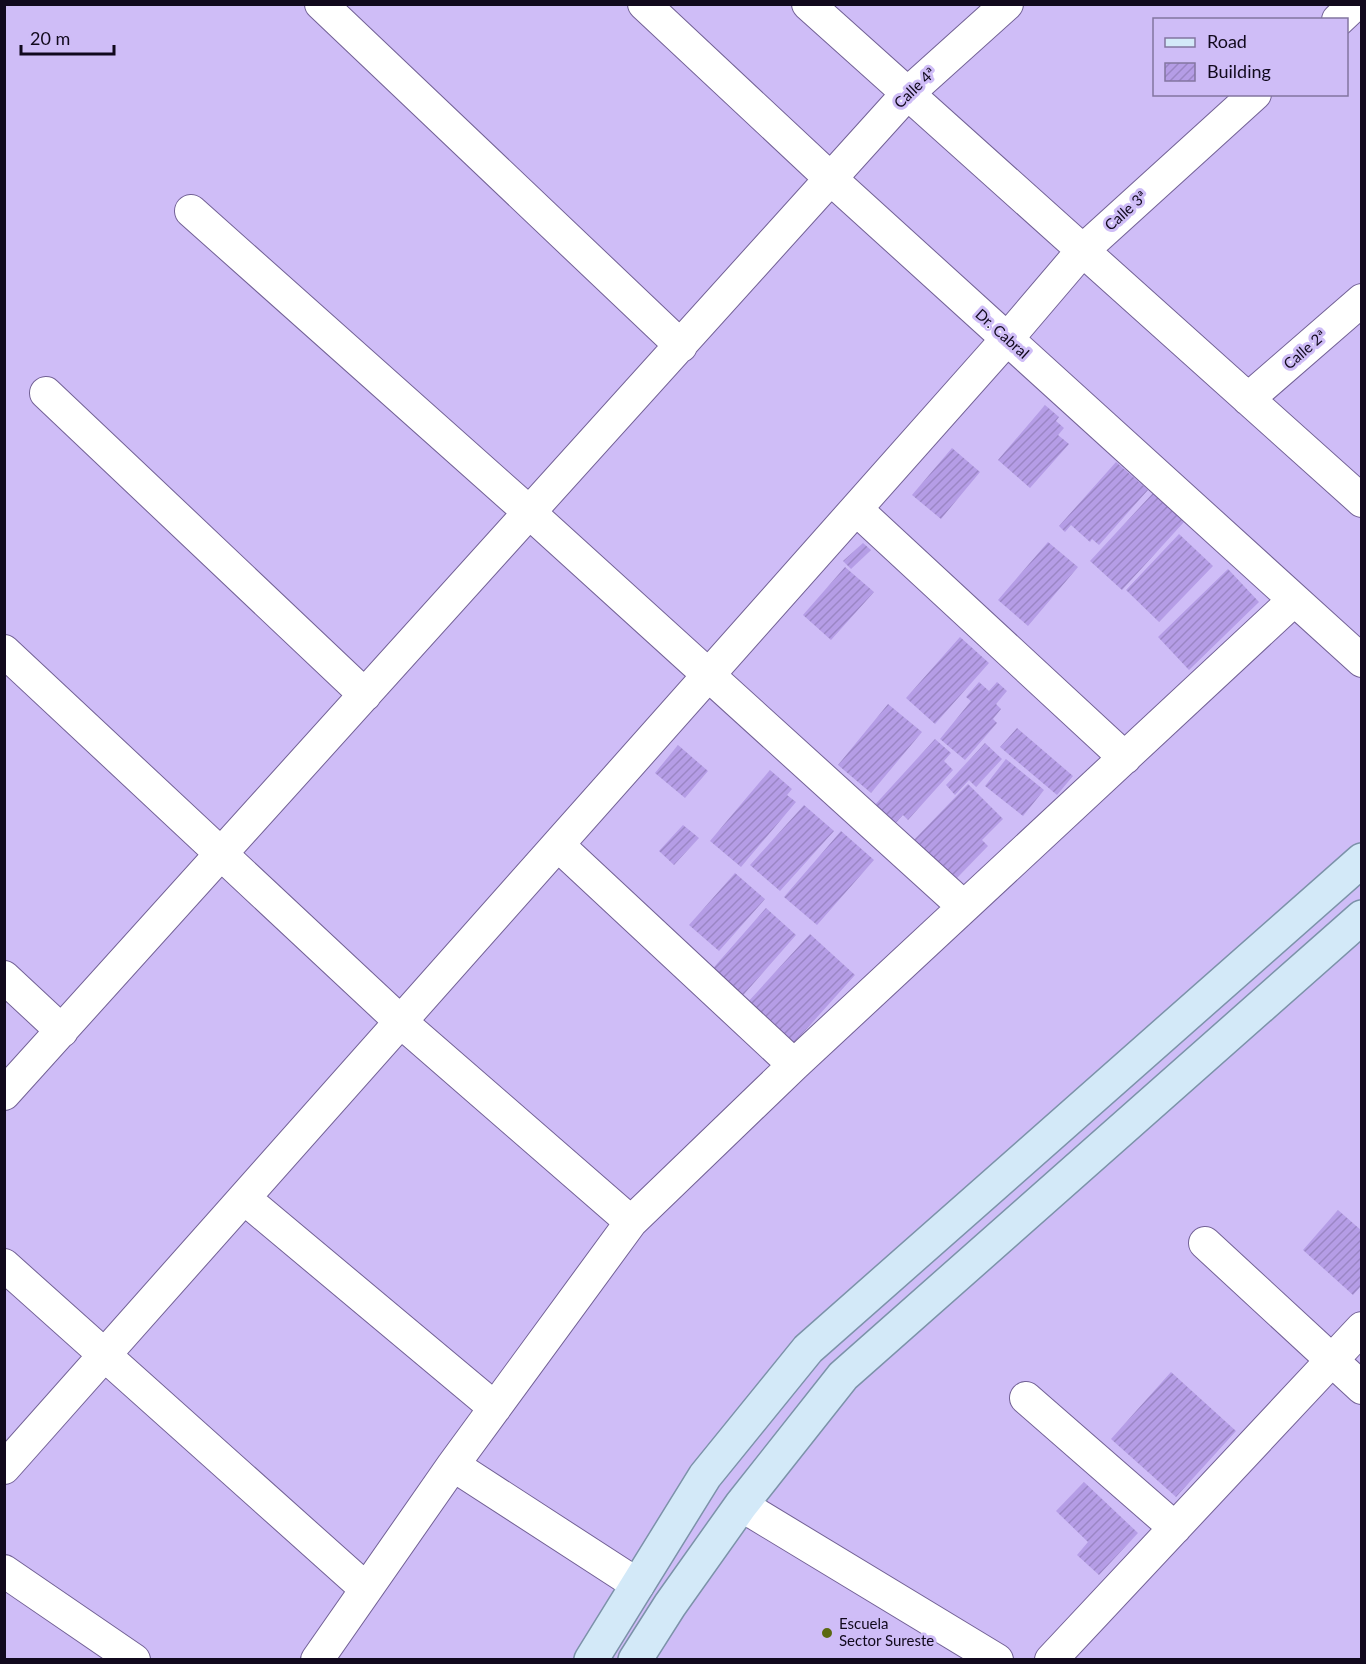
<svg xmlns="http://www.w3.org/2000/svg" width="1366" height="1664" font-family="Lato,sans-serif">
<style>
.building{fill:url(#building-hatch)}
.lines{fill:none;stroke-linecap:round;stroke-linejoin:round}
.minor-casing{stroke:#726195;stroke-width:34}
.primary-casing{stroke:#7c92a9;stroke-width:36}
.minor{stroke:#fff;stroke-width:32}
.primary{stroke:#d3e9f8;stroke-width:33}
.poi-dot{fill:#5b6911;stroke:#cfbdf7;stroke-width:2}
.labels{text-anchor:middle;stroke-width:6;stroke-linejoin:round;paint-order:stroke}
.street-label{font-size:15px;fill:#11091d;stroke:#cfbdf7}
.poi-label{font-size:15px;fill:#11091d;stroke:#cfbdf7;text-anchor:start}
</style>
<defs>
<pattern id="building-hatch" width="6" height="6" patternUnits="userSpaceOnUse" patternTransform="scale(1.5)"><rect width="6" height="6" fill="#b59de6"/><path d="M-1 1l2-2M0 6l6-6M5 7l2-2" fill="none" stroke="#9b86c5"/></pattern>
</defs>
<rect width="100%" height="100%" fill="#cfbdf7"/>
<path class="building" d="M 1045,405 L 1059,417 L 1056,421 L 1064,428 L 1058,435 L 1069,444 L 1030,488 L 998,460 Z
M 952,448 L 980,472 L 941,519 L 912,495 Z
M 1116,462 L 1148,490 L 1099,545 L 1092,539 L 1090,542 L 1071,525 L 1065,532 L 1059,526 Z
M 1153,493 L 1184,522 L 1122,590 L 1090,561 Z
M 1179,534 L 1213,566 L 1159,622 L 1126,590 Z
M 1048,542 L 1078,567 L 1028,626 L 998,600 Z
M 863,543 L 871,550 L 851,569 L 843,561 Z
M 845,567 L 874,592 L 831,640 L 803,615 Z
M 1228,569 L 1259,602 L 1189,670 L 1158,637 Z
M 960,637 L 989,663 L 935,724 L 906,698 Z
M 979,682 L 989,691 L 997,682 L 1007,691 L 996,704 L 1001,709 L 993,719 L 997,723 L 965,760 L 940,739 L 971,701 L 966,697 Z
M 888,704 L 922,732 L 871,793 L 838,765 Z
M 1017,728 L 1073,776 L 1057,795 L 1000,747 Z
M 935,739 L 951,753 L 944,761 L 953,770 L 908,820 L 903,815 L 892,827 L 872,808 Z
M 985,743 L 1002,759 L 976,787 L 969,780 L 955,795 L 946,785 Z
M 678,745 L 708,771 L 685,798 L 655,773 Z
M 1006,759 L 1044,790 L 1023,816 L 985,786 Z
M 770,770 L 792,789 L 787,795 L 796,802 L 741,867 L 710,841 Z
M 968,784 L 1003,819 L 982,840 L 988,846 L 951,884 L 911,843 Z
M 804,805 L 834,831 L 780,891 L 750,865 Z
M 683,825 L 699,838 L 674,865 L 659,851 Z
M 841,831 L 874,860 L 817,925 L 784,897 Z
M 735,873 L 765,899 L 719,951 L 689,925 Z
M 766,908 L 796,935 L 738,1001 L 708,974 Z
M 810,934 L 855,975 L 793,1044 L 747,1003 Z
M 1338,1210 L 1362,1231 L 1362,1285 L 1353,1295 L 1303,1250 Z
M 1171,1372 L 1236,1431 L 1176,1497 L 1111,1439 Z
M 1084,1482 L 1138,1533 L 1099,1575 L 1077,1555 L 1088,1542 L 1056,1511 Z"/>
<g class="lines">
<defs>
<path id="minor" d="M 321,4 L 681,346
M 644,4 L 831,179 L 1362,661
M 808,4 L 1362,501
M 1338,20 L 1355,4
M 191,211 L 530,513 L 964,907
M 46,393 L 365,695
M 1248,399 L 1362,300
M 856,509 L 1125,758
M 4,651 L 401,1022 L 631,1222
M 558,845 L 794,1065
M 4,977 L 62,1031
M 4,1094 L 907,94 L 1007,4
M 244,1198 L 495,1408
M 1205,1243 L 1362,1388
M 4,1265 L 365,1588
M 1026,1398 L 1175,1528
M 453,1465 L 638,1585
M 4,1468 L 1007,339 L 1082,251 L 1255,94
M 741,1505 L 997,1660
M 4,1571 L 134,1660
M 317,1660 L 453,1465 L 631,1222 L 794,1065 L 1294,600
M 1051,1660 L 1362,1328"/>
<path id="primary" d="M 591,1660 L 705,1476 L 808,1349 L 1362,860
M 635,1660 L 670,1605 L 741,1505 L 843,1376 L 1362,917"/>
</defs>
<use href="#minor" class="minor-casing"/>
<use href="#primary" class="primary-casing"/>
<use href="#minor" class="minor"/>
<use href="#primary" class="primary"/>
</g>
<circle class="poi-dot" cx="827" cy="1633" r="6"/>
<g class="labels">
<g class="street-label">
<text transform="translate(915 88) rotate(-44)" y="5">Calle 4ª</text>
<text transform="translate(1126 211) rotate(-42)" y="5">Calle 3ª</text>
<text transform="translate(1002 334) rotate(42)" y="5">Dr. Cabral</text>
<text transform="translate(1305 350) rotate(-41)" y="5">Calle 2ª</text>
</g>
<g class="poi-label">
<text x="839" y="1629">Escuela<tspan x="839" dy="17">Sector Sureste</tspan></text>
</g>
</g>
<rect width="1366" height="1664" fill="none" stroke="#11091d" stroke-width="12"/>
<rect x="1153" y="18" width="195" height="78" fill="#cfbdf7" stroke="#8375a0" stroke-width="1.5"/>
<rect x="1165" y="38" width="30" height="9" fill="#d3e9f8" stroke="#8375a0" stroke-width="1.5"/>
<text x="1207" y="48" font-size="18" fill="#11091d">Road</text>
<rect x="1165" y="63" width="30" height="18" fill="url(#building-hatch)" stroke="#8375a0" stroke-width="1.5"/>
<text x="1207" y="78" font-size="18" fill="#11091d">Building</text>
<path d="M21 45v9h93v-9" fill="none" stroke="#11091d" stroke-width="3"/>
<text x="30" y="45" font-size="18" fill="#11091d" stroke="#cfbdf7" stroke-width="4.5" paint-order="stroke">20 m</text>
</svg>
